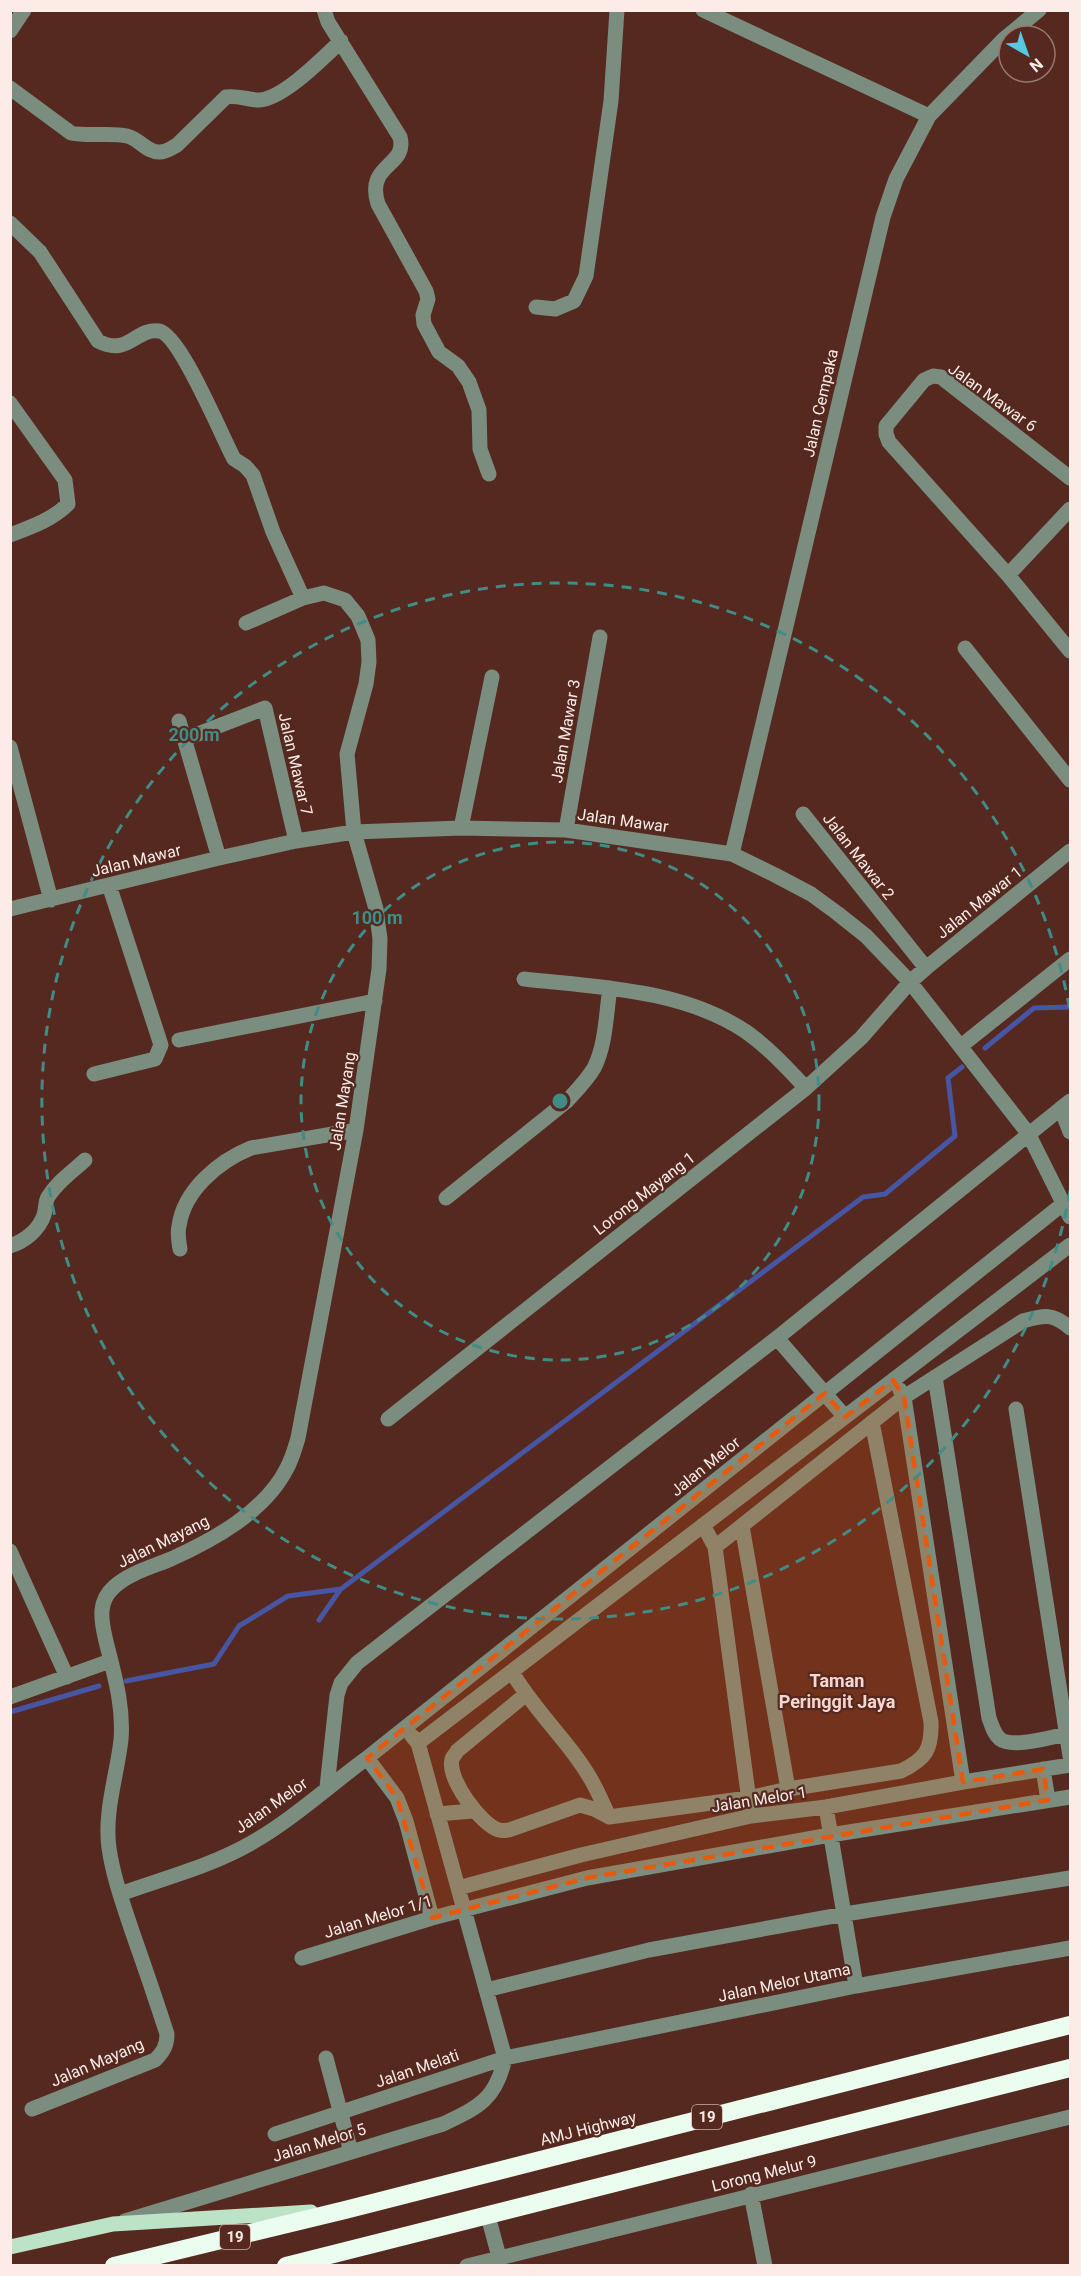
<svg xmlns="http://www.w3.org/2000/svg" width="1081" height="2276" font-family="Roboto,sans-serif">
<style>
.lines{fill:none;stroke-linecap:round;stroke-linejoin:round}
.stream{stroke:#4756a3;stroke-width:5}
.minor{stroke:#7a8d7f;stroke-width:15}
.major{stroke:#bce3c6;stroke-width:15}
.highway{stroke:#eafdee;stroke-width:18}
.marked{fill:#e8590c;fill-opacity:0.2;stroke:#e8590c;stroke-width:4.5;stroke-dasharray:12 8;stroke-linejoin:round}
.ring{fill:none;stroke:#3f8d86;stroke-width:3;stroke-dasharray:10 8}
.labels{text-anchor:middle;stroke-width:4.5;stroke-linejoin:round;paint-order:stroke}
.shield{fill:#552920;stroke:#cbb1ab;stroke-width:1.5}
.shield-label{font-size:15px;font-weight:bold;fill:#fdebe7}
.street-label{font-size:16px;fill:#fdebe7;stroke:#552920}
.neighbourhood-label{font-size:18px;font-weight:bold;fill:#f8d6ce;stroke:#552920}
.centre{fill:#3f8d86;stroke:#552920;stroke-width:3}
.ring-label{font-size:18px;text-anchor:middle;font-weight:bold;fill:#3f8d86;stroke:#552920;stroke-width:4.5;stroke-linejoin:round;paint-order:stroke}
</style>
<rect width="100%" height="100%" fill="#552920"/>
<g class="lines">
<path class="stream" d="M 985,1048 L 1034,1008 L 1070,1007
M 319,1620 L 340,1590
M 126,1681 L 214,1664 L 239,1626 L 288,1596 L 341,1589 L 863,1197 L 885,1194 L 955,1136 L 948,1078 L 962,1067
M 10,1712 L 99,1686"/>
<path class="minor" d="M 324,10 L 328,22 L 400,137 C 408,167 365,163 378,204 L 426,291 L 428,299 L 423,315 L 424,324 L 439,352 L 458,366 L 469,382 L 479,410 L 480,449 L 489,474
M 703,10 L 929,116
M 10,31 L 24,10
M 10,88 L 71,133 C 90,137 110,132 127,136 C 140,139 147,153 160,152 C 167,152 171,148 177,145 L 226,97 C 238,95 247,100 259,100 C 283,99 323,58 341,41
M 10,223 L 40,252 L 98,341 C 128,357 135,328 159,331 C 180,334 222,437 234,459 L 245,466 L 253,475 L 273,532 L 303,598
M 536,307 L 555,309 L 574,301 L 586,276 L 611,101 L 617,10
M 10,403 L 65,480 L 68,504 C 52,520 31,527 10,535
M 1070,478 L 941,377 L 933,376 L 924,380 L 886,426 L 886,434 L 889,442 L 1008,575 L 1070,651
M 1008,575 L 1070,509
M 965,648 L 1070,780
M 179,721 L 219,858
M 185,739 L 265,708 L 296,841
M 10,747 L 51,900
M 803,814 L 926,968
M 461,828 L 492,677
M 566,830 L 600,637
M 732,854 L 883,217 L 896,179 L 929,116 L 1004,39 L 1039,10
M 10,909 L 219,858 L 296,841 L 354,832 L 461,828 L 566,830 L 732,854 L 775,875 L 811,894 L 837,913 L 866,936 L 910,982 L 1028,1133 L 1070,1217
M 524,979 C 597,987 681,989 745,1031 C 768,1047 787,1068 806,1088
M 179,1040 L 375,1001
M 961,1046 L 1070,959
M 94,1074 L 155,1059 L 161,1045 L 109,885
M 1061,1108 L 1070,1132
M 446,1198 L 567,1101 C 577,1090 587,1080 594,1068 C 606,1045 606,1013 610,988
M 10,1246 C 25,1241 39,1230 44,1215 C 46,1209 45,1202 48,1197 C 57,1182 72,1172 85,1160
M 180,1249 C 179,1242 177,1233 179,1226 C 184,1190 219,1161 251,1148 L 356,1130
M 777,1338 L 845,1417
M 935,1377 L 989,1718 C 992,1726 994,1734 1000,1739 C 1012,1749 1056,1736 1070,1733
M 900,1390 L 904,1397 L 963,1782
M 1016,1409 L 1070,1756
M 388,1419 L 806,1088 L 861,1038 L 910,982 L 926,968 L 1070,851
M 703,1525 L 715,1547 L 750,1808
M 742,1526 L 788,1789
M 715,1547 L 904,1397 L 1023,1321 C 1044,1315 1053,1313 1070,1328
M 10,1551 L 67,1677
M 512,1672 C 535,1712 571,1743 593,1783 C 599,1794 604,1806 609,1817
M 525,1695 L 457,1751 C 456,1754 453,1756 452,1759 C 447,1779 481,1825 499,1830 C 503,1831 506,1830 509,1830 L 580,1805 L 594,1809 L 609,1817 L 748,1798 L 788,1789 L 901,1771 C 926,1759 932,1749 931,1722 L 872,1422
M 10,1697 L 110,1661
M 418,1743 L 1070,1245
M 367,1758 L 397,1798 L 406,1821 L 432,1918
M 1043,1769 L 1048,1800
M 327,1787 L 337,1695 L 341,1683 L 357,1663 L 777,1338 L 1070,1101
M 826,1807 L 856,1986
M 437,1814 L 473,1811
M 458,1888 L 581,1855 L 751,1816 L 826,1807 L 963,1782 L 1070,1765
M 120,1894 C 164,1878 212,1866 253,1842 C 293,1819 330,1785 367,1758 L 1064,1203
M 302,1958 L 432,1918 L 587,1878 L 830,1835 L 1070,1797
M 486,1990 L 649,1950 L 845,1914 L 1070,1878
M 326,2058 L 351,2152
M 32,2109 L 155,2060 C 163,2052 167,2046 167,2034 C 156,2000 144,1965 132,1931 C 123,1904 113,1876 109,1848 C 104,1812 117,1775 121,1740 C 124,1704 113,1671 105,1637 C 101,1619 98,1601 114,1587 C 129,1573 152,1567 171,1559 C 213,1540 265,1512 287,1468 C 292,1459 295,1448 298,1438 L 356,1130 L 379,969 L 380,939 L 376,909 L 354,832 L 347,754 L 366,684 L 369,662 L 368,640 L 358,616 L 345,600 L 324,593 L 303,598 L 246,623
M 275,2134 L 505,2058 L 856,1986 L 1070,1948
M 751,2194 L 765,2266
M 488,2216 L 499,2257
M 125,2221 L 443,2124 C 479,2107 496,2099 505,2058 L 418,1743 L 412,1736
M 467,2266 L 1070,2117"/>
<path class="major" d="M 10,2247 L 113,2224 L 311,2212"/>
<path class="highway" d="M 114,2266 L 345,2210 L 1070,2025
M 286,2266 L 1070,2068"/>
</g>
<path class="marked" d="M 893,1380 L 904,1397 L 963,1782 L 1043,1769 L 1048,1800 L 587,1878 L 432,1918 L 397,1798 L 367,1758 L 825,1393 L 845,1417 Z"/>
<g class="ring">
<circle cx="560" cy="1101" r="259"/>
<path d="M1070 1191A518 518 0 1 1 1070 1011"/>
</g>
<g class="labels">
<g class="shield">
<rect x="692" y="2105" width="30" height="24" rx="4.5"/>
<rect x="220" y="2225" width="30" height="24" rx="4.5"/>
</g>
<g class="shield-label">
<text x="707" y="2122">19</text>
<text x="235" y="2242">19</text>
</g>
<g class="street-label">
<text transform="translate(993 397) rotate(36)" y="6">Jalan Mawar 6</text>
<text transform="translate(820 403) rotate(-77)" y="6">Jalan Cempaka</text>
<text transform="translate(565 731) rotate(-80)" y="6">Jalan Mawar 3</text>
<text transform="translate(296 764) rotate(77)" y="6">Jalan Mawar 7</text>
<text transform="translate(623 820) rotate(8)" y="6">Jalan Mawar</text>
<text transform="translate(859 856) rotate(52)" y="6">Jalan Mawar 2</text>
<text transform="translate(136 860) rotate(-14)" y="6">Jalan Mawar</text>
<text transform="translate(979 902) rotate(-39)" y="6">Jalan Mawar 1</text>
<text transform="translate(342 1101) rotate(-81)" y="6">Jalan Mayang</text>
<text transform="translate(644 1193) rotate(-38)" y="6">Lorong Mayang 1</text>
<text transform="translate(705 1466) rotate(-39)" y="6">Jalan Melor</text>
<text transform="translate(163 1541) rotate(-26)" y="6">Jalan Mayang</text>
<text transform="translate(759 1799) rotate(-9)" y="6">Jalan Melor 1</text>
<text transform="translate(271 1805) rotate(-35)" y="6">Jalan Melor</text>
<text transform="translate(378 1916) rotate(-17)" y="6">Jalan Melor 1/1</text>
<text transform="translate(784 1982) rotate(-12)" y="6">Jalan Melor Utama</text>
<text transform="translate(97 2062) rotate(-23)" y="6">Jalan Mayang</text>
<text transform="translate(417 2068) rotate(-19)" y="6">Jalan Melati</text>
<text transform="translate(588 2128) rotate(-14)" y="6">AMJ Highway</text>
<text transform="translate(319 2142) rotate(-17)" y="6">Jalan Melor 5</text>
<text transform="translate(764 2173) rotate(-14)" y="6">Lorong Melur 9</text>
</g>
<g class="neighbourhood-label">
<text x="837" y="1687">Taman<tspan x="837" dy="21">Peringgit Jaya</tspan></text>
</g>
</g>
<circle cx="560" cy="1101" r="9" class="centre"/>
<g class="ring-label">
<text x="194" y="741">200 m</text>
<text x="377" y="924">100 m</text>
</g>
<rect width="1081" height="2276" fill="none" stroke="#fdebe7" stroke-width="24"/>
<g transform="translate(1027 54) rotate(140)"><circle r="28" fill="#552920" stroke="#987770" stroke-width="1.5"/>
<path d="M0-4.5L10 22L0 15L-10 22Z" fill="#56c9e0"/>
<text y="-9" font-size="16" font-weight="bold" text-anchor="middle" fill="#fdebe7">N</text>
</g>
</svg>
